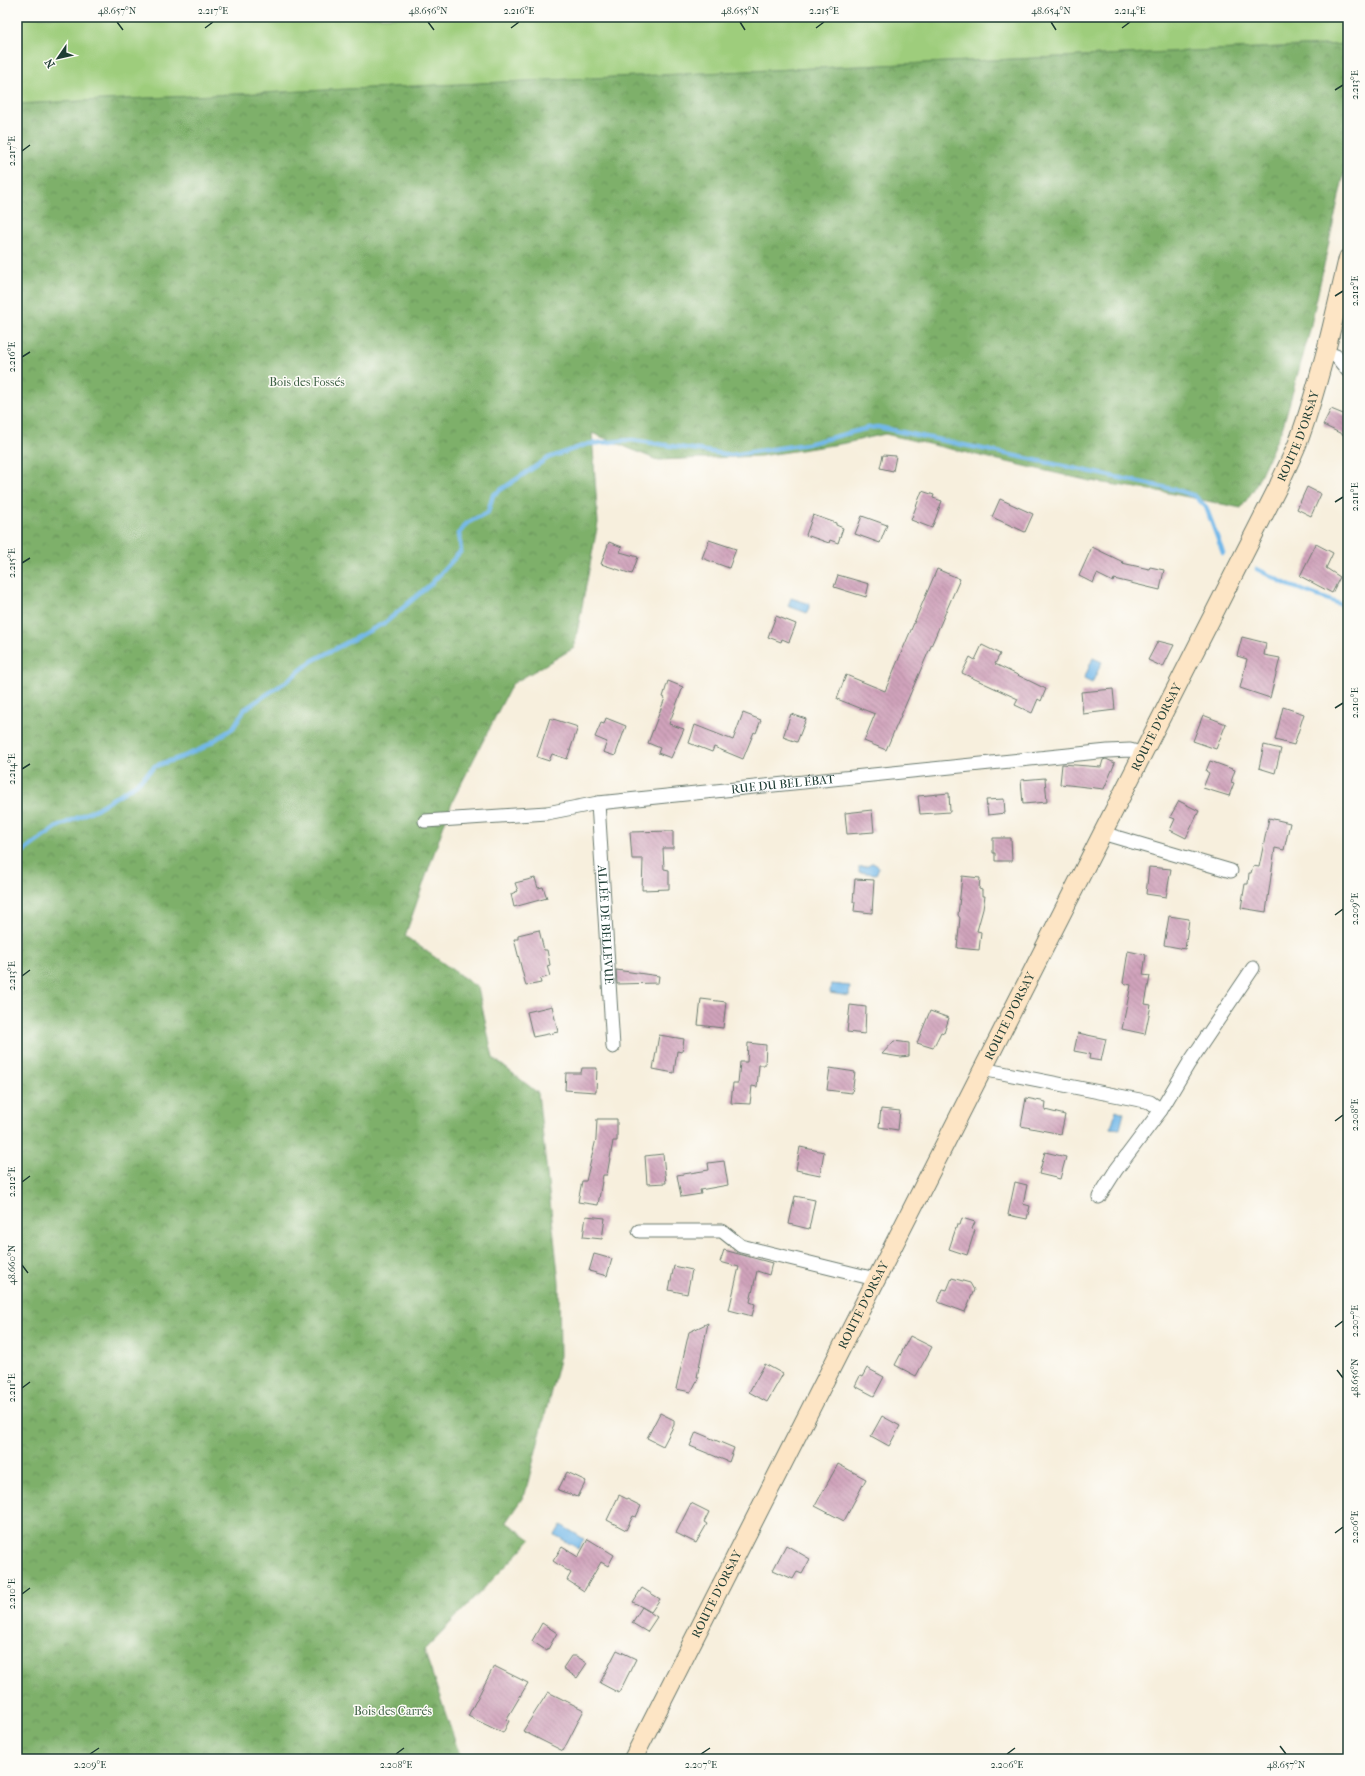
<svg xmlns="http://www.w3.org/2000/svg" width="1365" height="1776" font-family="'IM FELL French Canon',serif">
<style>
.grass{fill:#9ecd7b;stroke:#5e8558}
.forest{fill:url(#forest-crowns);stroke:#4e7650}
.water{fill:#72b8e9;stroke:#487a8e}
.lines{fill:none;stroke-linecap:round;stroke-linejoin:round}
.stream{stroke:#72b8e9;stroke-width:4.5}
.building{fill:url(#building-back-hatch)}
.minor-casing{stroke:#6b7b6f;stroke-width:15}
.secondary-casing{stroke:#6b7b6f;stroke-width:20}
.minor{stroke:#fff;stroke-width:13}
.secondary{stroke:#fde5c5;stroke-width:18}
.ticks{fill:none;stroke:#1f3d34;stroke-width:1.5}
.labels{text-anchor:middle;stroke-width:3;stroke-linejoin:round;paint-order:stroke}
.park-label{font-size:12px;fill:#3f6146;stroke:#fdfcf7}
.street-label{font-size:12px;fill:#1f3d34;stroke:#fdfcf7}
.neatline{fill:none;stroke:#1f3d34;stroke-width:1.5}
.ticks-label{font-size:10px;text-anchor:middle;fill:#1f3d34}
</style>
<defs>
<pattern id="forest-crowns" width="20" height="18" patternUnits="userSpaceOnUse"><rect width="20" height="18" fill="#7eb06b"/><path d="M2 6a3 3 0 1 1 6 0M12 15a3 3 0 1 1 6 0" fill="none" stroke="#679059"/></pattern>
<pattern id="building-back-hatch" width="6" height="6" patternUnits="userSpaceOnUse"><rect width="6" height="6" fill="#d0a3bb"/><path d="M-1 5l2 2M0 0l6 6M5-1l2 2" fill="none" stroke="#a88699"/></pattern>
</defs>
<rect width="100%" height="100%" fill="#fdfcf7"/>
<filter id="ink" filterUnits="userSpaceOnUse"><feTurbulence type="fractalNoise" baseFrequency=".025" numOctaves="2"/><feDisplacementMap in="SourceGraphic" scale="8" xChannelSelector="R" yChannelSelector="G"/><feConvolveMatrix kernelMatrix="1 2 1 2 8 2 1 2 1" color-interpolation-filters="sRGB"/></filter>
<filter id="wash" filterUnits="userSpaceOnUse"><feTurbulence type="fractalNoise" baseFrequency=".012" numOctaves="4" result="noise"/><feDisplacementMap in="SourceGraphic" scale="16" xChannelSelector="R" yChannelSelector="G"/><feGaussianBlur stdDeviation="0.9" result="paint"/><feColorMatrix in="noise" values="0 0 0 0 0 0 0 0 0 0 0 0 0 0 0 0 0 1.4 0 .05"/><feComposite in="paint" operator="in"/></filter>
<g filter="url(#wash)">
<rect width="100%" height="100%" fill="#f7efdd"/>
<path class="grass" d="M 17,17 L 1348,17 L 1348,44 L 17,104 Z"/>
<path class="forest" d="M 1348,44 L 1348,155 L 1309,334 L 1283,426 L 1254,489 L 1241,508 L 1164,492 L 1090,481 L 885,434 L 846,443 L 761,456 L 657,460 L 592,433 L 598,523 L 574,648 L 512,684 L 452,802 L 405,936 L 478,988 L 493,1058 L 538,1093 L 559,1282 L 560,1356 L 525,1494 L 506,1522 L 531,1540 L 424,1650 L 461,1759 L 17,1759 L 17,104 Z"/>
<path class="water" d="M 791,598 L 810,604 L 807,613 L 788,606 Z
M 1093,658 L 1102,662 L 1092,683 L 1084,679 Z
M 873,863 L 879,867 L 876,874 L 859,872 L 859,867 L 868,866 Z
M 831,984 L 850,986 L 849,996 L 830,993 Z
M 1116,1110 L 1124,1113 L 1120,1129 L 1111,1128 Z
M 561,1525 L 584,1539 L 579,1549 L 555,1535 Z"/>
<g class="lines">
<path class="stream" d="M 1257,569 L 1288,585 L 1348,607
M 17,853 L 24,851 L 57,827 L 96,809 L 135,785 L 155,766 L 182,757 L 203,748 L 233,728 L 245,709 L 287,681 L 312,661 L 386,622 L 431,584 L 461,551 L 459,533 L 467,523 L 488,512 L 493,495 L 548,458 L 588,444 L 632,440 L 731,455 L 807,444 L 868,428 L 878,427 L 1177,490 L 1195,496 L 1206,507 L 1223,553"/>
</g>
<g id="blocks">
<path class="building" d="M 1331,409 L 1348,416 L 1348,437 L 1323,425 Z
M 883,455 L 896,456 L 893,471 L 880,468 Z
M 1307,487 L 1321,494 L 1311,516 L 1297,509 Z
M 922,491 L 934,495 L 933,498 L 942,501 L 932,528 L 911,520 Z
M 1000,499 L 1033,514 L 1025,532 L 992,517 Z
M 813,515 L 836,523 L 836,525 L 843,528 L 838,543 L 830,540 L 829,543 L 806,535 Z
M 862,516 L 887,525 L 880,543 L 855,534 Z
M 709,540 L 736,549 L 729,568 L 702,558 Z
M 609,542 L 622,547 L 620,552 L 638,557 L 632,574 L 601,564 Z
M 1316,544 L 1333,553 L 1326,568 L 1340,577 L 1332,593 L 1300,576 Z
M 1092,547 L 1123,562 L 1122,563 L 1149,569 L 1150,567 L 1164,570 L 1160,590 L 1114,579 L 1113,582 L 1097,574 L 1093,583 L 1079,576 Z
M 937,569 L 960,579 L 886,750 L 864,741 L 875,714 L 837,699 L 846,675 L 885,691 Z
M 838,575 L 869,584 L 866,597 L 834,587 Z
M 776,616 L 796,624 L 789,642 L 782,639 L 781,642 L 768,637 Z
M 1242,637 L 1266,643 L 1264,655 L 1280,658 L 1270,698 L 1240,688 L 1247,659 L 1237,656 Z
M 1158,641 L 1174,645 L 1163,667 L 1148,660 Z
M 982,645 L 1000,654 L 995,664 L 1046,689 L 1041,701 L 1038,699 L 1032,713 L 1015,705 L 1018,699 L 962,673 L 970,657 L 975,660 Z
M 668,681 L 683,687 L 669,724 L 684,729 L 671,758 L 658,753 L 660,748 L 648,743 L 665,698 L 663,697 Z
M 1113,689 L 1115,710 L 1083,714 L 1081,692 Z
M 1283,707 L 1304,714 L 1294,745 L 1275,740 Z
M 743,713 L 761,720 L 756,733 L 754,732 L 743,759 L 714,747 L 712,752 L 689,743 L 695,725 L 733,740 Z
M 791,714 L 806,719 L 797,742 L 783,737 Z
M 1203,715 L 1226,724 L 1216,749 L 1193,741 Z
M 550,718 L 578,727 L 567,759 L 552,754 L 549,761 L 537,757 Z
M 606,718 L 626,726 L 615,756 L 603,752 L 607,742 L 595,737 L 601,723 L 604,724 Z
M 1264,745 L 1281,749 L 1275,773 L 1259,768 Z
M 1106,759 L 1115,763 L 1104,789 L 1060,784 L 1062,764 L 1101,767 L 1103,760 Z
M 1210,761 L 1235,770 L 1231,782 L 1234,783 L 1229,796 L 1203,788 L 1209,773 L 1206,771 Z
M 1045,778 L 1047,802 L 1023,804 L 1021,780 Z
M 949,793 L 950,812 L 920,814 L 918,796 Z
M 1004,799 L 1005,813 L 988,815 L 986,800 Z
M 1179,801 L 1199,811 L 1186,838 L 1170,830 L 1175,819 L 1170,817 Z
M 872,810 L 874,832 L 847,834 L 845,813 Z
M 1269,818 L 1290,823 L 1284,850 L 1275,848 L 1266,912 L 1241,908 L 1245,884 L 1248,884 L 1249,873 L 1251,873 L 1253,866 L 1259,867 Z
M 673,831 L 673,848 L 663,848 L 664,869 L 669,870 L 669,889 L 642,890 L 643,859 L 632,859 L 630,832 Z
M 993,838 L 1011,838 L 1012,861 L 995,861 L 995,853 L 993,853 Z
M 1149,867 L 1171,869 L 1166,897 L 1146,894 Z
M 962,876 L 980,878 L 979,889 L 982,890 L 982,896 L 985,896 L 983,909 L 977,931 L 981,932 L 979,950 L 957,948 L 960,918 L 958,915 L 959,906 Z
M 535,878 L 538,888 L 543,887 L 547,898 L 514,907 L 511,894 L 518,891 L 515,883 Z
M 855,879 L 874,880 L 872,913 L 854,911 L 855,902 L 853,902 Z
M 1169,916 L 1189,919 L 1185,949 L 1164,945 Z
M 539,930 L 544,950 L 547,950 L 550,965 L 547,966 L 550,976 L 540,979 L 541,983 L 526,986 L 514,939 L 518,939 L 518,935 Z
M 1128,951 L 1146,955 L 1143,975 L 1150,976 L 1145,1004 L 1151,1005 L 1145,1034 L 1122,1029 L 1131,985 L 1123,983 Z
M 616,970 L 659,976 L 658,983 L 617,984 Z
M 701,999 L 726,1002 L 723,1028 L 698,1025 Z
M 850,1005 L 866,1007 L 865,1034 L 847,1032 Z
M 552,1006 L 558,1032 L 533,1037 L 527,1012 Z
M 930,1011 L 949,1018 L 944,1033 L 941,1032 L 933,1048 L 917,1043 Z
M 1078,1033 L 1106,1039 L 1101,1061 L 1089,1059 L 1090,1054 L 1074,1051 Z
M 659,1035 L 684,1039 L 682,1052 L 677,1051 L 674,1073 L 653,1069 Z
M 894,1041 L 909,1043 L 909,1056 L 901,1057 L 882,1054 Z
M 748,1043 L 766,1045 L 765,1065 L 759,1065 L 757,1087 L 752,1086 L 750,1104 L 731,1103 L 733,1083 L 738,1083 L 740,1062 L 747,1062 Z
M 582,1068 L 597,1068 L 596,1092 L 565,1090 L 566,1073 L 581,1073 Z
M 830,1068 L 855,1072 L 852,1093 L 827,1090 Z
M 1026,1098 L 1046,1102 L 1045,1110 L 1065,1115 L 1061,1134 L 1021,1126 Z
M 881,1109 L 900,1111 L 898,1130 L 879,1127 Z
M 597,1119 L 617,1119 L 617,1141 L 613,1141 L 607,1175 L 603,1175 L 598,1205 L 578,1202 L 582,1181 L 586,1181 L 596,1139 Z
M 800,1147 L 824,1152 L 820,1175 L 796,1170 Z
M 1045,1152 L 1066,1157 L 1060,1179 L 1039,1174 Z
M 663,1154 L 666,1183 L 647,1184 L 645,1156 Z
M 724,1161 L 728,1185 L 700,1190 L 701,1194 L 681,1197 L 677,1175 L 709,1170 L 708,1163 Z
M 1015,1182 L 1027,1185 L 1023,1204 L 1030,1206 L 1027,1219 L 1008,1215 Z
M 795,1196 L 815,1200 L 809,1229 L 789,1224 Z
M 586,1216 L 605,1218 L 602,1239 L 583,1237 Z
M 962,1218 L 975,1222 L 972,1229 L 975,1230 L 967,1255 L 949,1249 L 957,1225 L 960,1225 Z
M 724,1250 L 772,1263 L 769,1275 L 757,1271 L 750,1302 L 755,1304 L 752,1316 L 729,1310 L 739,1267 L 720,1262 Z
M 594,1254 L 612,1259 L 607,1276 L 589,1271 Z
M 674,1266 L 692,1270 L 687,1294 L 669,1290 Z
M 952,1278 L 970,1283 L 974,1290 L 965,1312 L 938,1302 L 943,1289 L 947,1290 Z
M 708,1323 L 697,1377 L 699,1377 L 691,1392 L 676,1389 L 689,1332 Z
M 910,1336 L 932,1347 L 916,1376 L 895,1365 Z
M 765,1364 L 783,1374 L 767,1402 L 749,1392 Z
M 867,1368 L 884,1377 L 874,1396 L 855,1386 L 860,1376 L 862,1377 Z
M 660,1413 L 674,1420 L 674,1425 L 663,1446 L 647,1438 Z
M 882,1416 L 900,1426 L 889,1446 L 871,1436 Z
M 696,1432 L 734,1448 L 729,1462 L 690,1446 Z
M 838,1464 L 866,1479 L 844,1521 L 815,1506 Z
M 567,1472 L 586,1481 L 578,1497 L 558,1490 Z
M 619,1495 L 641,1506 L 636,1517 L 633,1516 L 626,1530 L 607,1520 Z
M 691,1503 L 709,1512 L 704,1522 L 707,1524 L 696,1543 L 676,1533 Z
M 588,1539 L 614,1555 L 608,1566 L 601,1562 L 584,1591 L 567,1580 L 571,1573 L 553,1561 L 562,1547 L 578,1557 Z
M 786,1545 L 810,1559 L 802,1574 L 797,1572 L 793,1579 L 773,1570 Z
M 642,1588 L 660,1599 L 651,1612 L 633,1602 Z
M 642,1607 L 657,1617 L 647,1632 L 632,1623 Z
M 542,1623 L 557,1633 L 547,1651 L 532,1641 Z
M 617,1650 L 636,1659 L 619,1693 L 600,1683 Z
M 571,1656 L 576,1656 L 587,1663 L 577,1678 L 563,1668 Z
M 494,1666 L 528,1683 L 506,1720 L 509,1721 L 503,1733 L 468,1716 Z
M 548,1692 L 584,1710 L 563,1751 L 523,1731 Z"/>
</g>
</g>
<g filter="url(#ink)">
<use href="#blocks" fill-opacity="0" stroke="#6b7b6f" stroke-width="1"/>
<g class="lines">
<defs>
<g id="minor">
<path d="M 1326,353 L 1336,356 L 1348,371"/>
<path id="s1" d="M 598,803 L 613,1047"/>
<path id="s2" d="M 425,821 L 547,813 L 598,803 L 1108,751 L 1130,750 L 1141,753"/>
<path d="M 1102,833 L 1231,871"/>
<path d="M 982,1069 L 1150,1102 L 1161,1110"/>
<path d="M 1099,1197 L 1116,1170 L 1161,1110 L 1189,1063 L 1253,968"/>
<path d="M 639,1231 L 722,1231 L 741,1246 L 875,1279"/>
</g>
<g id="secondary">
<path id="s3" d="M 633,1759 L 1278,487 C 1285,470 1294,454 1300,437 C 1321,378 1334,318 1348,258"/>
</g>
</defs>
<use href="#minor" class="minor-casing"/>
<use href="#secondary" class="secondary-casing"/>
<use href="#minor" class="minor"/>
<use href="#secondary" class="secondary"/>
</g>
</g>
<path class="ticks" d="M 117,22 L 123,30M 428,22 L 434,30M 740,22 L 745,30M 1051,22 L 1056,30M 205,28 L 213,22M 511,28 L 519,22M 816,28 L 824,22M 1122,28 L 1130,22M 1335,90 L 1343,85M 22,151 L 30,145M 1335,296 L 1343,291M 22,357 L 30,352M 1335,502 L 1343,497M 22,563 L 30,558M 1335,708 L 1343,703M 22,769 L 30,764M 1335,915 L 1343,909M 22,976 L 30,970M 1335,1121 L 1343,1115M 22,1182 L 30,1176M 22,1265 L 28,1273M 1335,1327 L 1343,1321M 1337,1370 L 1343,1378M 22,1388 L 30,1382M 1335,1533 L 1343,1527M 22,1594 L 30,1588M 1280,1746 L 1286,1754M 90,1754 L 99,1748M 396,1754 L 404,1748M 701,1754 L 710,1748M 1007,1754 L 1015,1748"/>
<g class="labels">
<g class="park-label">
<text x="307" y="386">Bois des Fossés</text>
<text x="393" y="1715">Bois des Carrés</text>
</g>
<g class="street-label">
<text dy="4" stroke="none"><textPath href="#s3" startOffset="1481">ROUTE D'ORSAY</textPath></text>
<text dy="4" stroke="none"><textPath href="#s3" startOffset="1157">ROUTE D'ORSAY</textPath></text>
<text dy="4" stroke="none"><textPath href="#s2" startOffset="360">RUE DU BEL ÉBAT</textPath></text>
<text dy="4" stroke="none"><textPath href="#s1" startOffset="122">ALLÉE DE BELLEVUE</textPath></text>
<text dy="4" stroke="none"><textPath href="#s3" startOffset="833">ROUTE D'ORSAY</textPath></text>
<text dy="4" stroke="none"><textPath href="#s3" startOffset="509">ROUTE D'ORSAY</textPath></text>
<text dy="4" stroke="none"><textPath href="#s3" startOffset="185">ROUTE D'ORSAY</textPath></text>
</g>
</g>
<rect width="1365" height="1776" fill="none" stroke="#fdfcf7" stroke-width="44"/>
<g transform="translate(58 58) rotate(236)" stroke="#fdfcf7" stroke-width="3" paint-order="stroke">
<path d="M0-3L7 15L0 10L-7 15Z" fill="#1f3d34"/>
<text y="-6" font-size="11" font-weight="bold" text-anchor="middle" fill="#1f3d34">N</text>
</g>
<rect x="22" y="22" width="1321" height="1732" class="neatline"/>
<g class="ticks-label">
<text x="117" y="14">48.657°N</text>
<text x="213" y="14">2.217°E</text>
<text x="428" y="14">48.656°N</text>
<text x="519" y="14">2.216°E</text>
<text x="740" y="14">48.655°N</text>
<text x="824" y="14">2.215°E</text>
<text x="1051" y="14">48.654°N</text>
<text x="1130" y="14">2.214°E</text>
<text transform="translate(1354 85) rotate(-90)" y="4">2.213°E</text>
<text transform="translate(11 151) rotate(-90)" y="4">2.217°E</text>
<text transform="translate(1354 291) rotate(-90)" y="4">2.212°E</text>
<text transform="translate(11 357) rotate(-90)" y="4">2.216°E</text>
<text transform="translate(1354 497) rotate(-90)" y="4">2.211°E</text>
<text transform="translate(11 563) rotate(-90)" y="4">2.215°E</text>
<text transform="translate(1354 703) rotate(-90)" y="4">2.210°E</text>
<text transform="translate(11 769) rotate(-90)" y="4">2.214°E</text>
<text transform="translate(1354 909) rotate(-90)" y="4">2.209°E</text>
<text transform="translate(11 976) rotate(-90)" y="4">2.213°E</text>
<text transform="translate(1354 1115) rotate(-90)" y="4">2.208°E</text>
<text transform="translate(11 1182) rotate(-90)" y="4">2.212°E</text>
<text transform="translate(11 1265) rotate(-90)" y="4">48.660°N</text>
<text transform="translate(1354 1321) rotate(-90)" y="4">2.207°E</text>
<text transform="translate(1354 1378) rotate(-90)" y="4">48.656°N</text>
<text transform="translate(11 1388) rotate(-90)" y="4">2.211°E</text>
<text transform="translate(1354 1527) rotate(-90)" y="4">2.206°E</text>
<text transform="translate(11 1594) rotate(-90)" y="4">2.210°E</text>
<text x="90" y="1768">2.209°E</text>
<text x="396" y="1768">2.208°E</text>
<text x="701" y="1768">2.207°E</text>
<text x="1007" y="1768">2.206°E</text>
<text x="1286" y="1768">48.657°N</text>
</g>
</svg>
